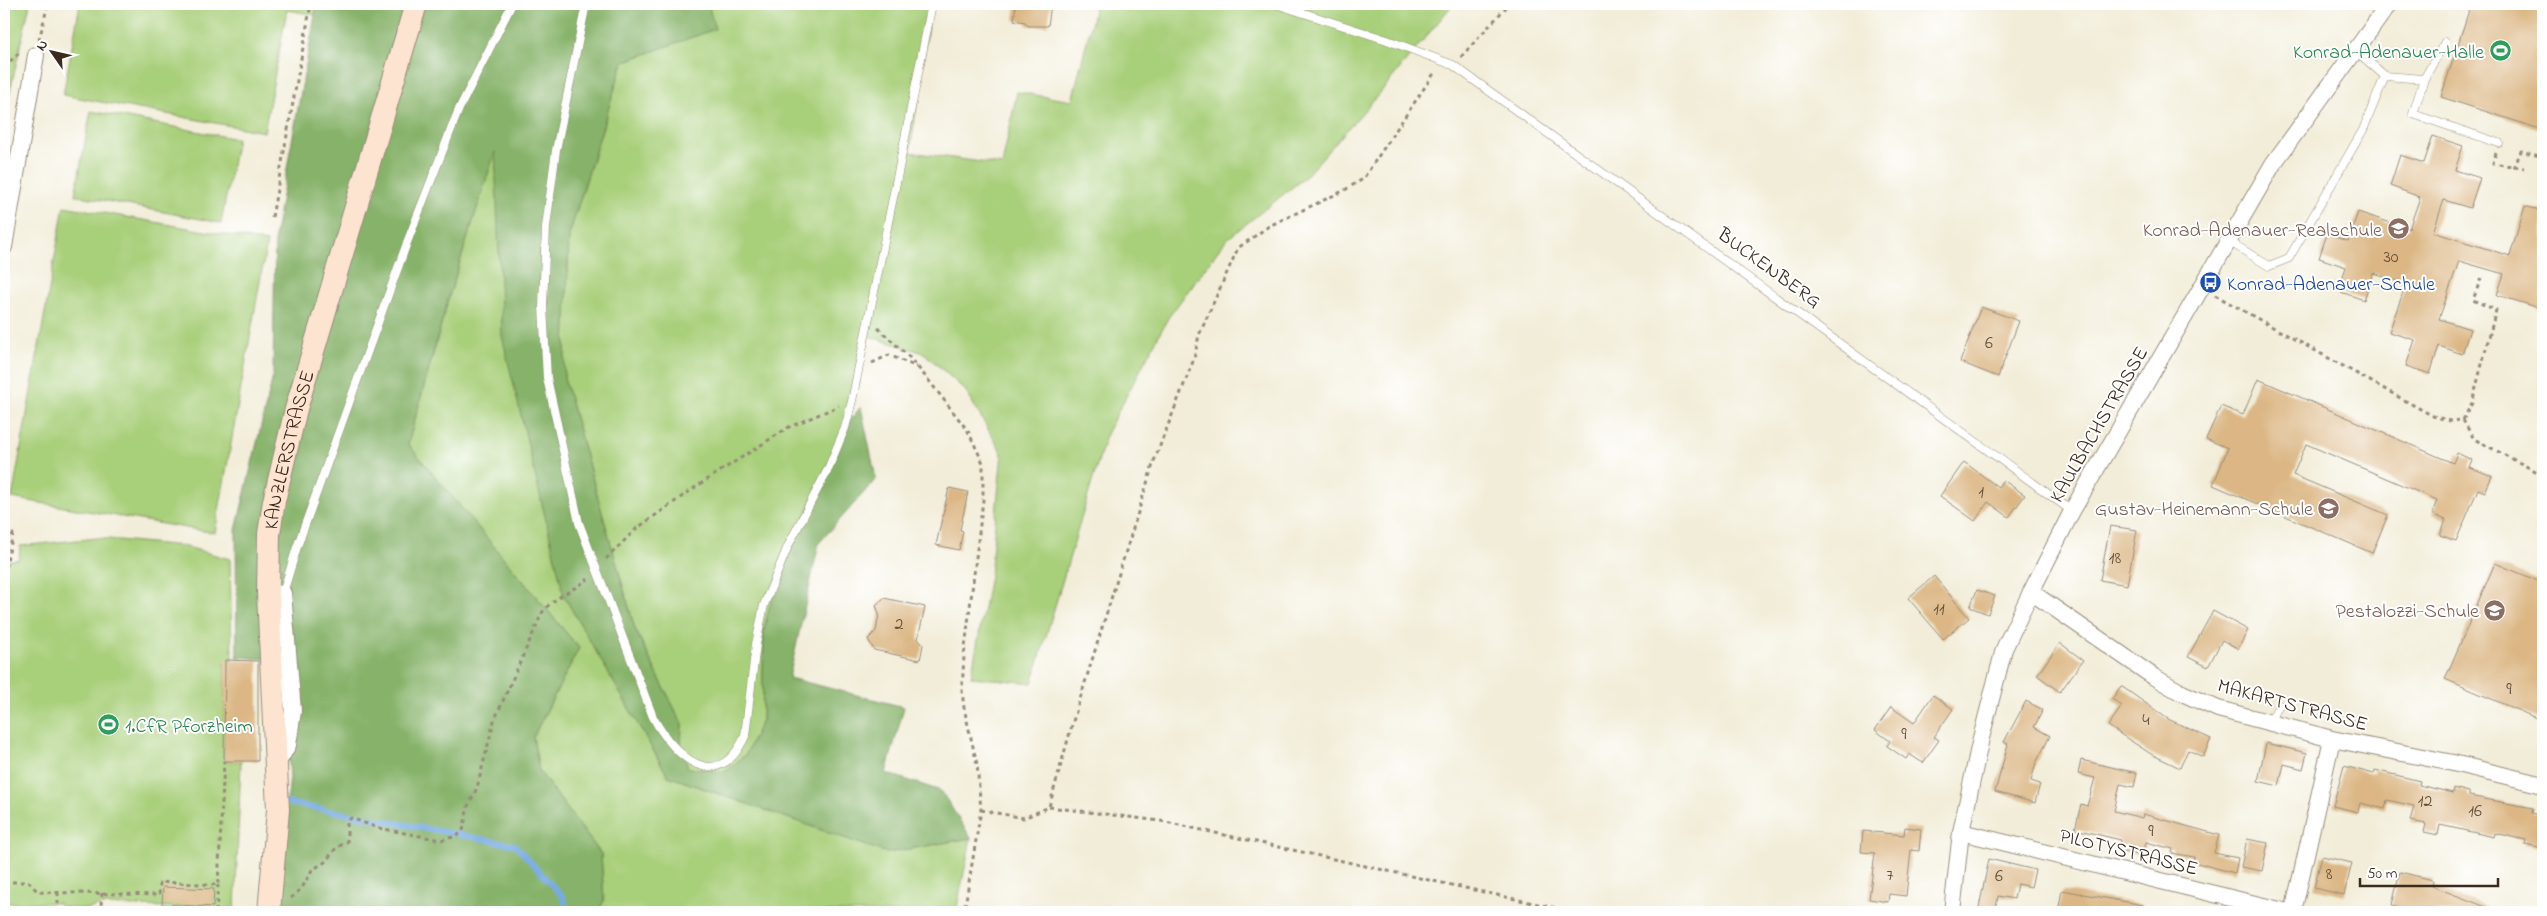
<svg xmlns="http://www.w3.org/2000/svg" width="2547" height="916" font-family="'Indie Flower',sans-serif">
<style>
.green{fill:#a8cf79;stroke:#727c4c}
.forest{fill:#86b269;stroke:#606e44}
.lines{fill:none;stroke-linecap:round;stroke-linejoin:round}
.stream{stroke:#77abe4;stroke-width:5.5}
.building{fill:#dcb785}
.lane-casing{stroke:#968c7b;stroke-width:9}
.street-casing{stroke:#968c7b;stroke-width:18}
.secondary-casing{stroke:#968c7b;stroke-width:24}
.path{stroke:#968c7b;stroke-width:3;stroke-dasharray:4 4;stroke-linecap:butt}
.lane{stroke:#fff;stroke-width:8}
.street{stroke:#fff;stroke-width:16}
.secondary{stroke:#fde4d1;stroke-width:22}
.labels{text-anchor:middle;stroke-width:4;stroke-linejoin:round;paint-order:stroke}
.number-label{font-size:18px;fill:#634d38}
.leisure-label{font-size:20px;fill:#27864d;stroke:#fff;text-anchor:end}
.education-label{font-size:20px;fill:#785e54;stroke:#fff;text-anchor:end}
.street-label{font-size:20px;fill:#3b2a1e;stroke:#fff}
.transit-label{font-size:20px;fill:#164399;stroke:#fff;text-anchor:start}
</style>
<rect width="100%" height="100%" fill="#fff"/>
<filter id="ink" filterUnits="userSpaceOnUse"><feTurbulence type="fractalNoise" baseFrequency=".02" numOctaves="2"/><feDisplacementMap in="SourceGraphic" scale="10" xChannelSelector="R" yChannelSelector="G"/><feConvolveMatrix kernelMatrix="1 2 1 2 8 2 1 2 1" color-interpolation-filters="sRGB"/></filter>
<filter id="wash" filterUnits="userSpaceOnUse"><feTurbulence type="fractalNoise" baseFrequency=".0096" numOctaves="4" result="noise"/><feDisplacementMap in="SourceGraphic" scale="20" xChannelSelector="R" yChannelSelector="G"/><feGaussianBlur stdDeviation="1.12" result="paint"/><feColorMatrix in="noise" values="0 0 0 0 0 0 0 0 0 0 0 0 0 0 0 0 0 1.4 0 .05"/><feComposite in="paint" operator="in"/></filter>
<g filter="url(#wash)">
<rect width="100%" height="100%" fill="#f2edd8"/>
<path class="green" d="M 4,4 L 30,4 L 4,117 Z
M 80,4 L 317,4 L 315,15 L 287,10 L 264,132 L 63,95 Z
M 708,4 L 931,4 L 910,152 L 1002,165 L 1017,92 L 1072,101 L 1096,4 L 1453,4 L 1379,94 L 1304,178 L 1226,240 L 1168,318 L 1107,432 L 1032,683 L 971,677 L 990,576 L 1002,453 L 965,390 L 924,353 L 868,336 L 845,426 L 775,585 L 764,629 L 762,720 L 746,754 L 727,771 L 688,768 L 681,745 L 682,724 L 635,629 L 564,378 L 569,235 L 623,62 L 714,29 Z
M 91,111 L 237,139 L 221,223 L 75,195 Z
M 495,151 L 564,596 L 668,776 L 887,853 L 971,838 L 956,912 L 597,912 L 604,901 L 601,854 L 539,771 L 533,737 L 579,648 L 408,444 L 449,297 Z
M 64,206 L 267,242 L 215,533 L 12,498 Z
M 97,538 L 183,546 L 230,559 L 232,660 L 225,661 L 224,761 L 241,761 L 235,909 L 101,905 L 88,909 L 61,907 L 58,903 L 4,903 L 4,561 L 19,559 L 20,546 Z"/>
<path class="forest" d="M 317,4 L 708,4 L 715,29 L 623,62 L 569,235 L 564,378 L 635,629 L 682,724 L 681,745 L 688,768 L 727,771 L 746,754 L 762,720 L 764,629 L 775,585 L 845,426 L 861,407 L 876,479 L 819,543 L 789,678 L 904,707 L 886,773 L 941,791 L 971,838 L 887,853 L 668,776 L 564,596 L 502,336 L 495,152 L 449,296 L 408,444 L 579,648 L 533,737 L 539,771 L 601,854 L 604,901 L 597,912 L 489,912 L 477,905 L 476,912 L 275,912 L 290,777 L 280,660 L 237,657 L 236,530 L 273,376 L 275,234 Z"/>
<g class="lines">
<path class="stream" d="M 283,802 L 515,845 L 563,897 L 567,912"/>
</g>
<g id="blocks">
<path class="building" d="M 1016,4 L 1051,4 L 1048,26 L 1028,26 L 1025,22 L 1014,20 Z
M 2471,4 L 2543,4 L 2543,130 L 2441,97 Z
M 2433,136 L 2463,146 L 2455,170 L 2480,178 L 2470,208 L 2444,200 L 2433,232 L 2510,256 L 2525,206 L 2543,212 L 2543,309 L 2497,295 L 2504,274 L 2459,261 L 2439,319 L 2470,329 L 2462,354 L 2439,346 L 2430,374 L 2406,366 L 2415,340 L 2389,332 L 2406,284 L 2373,273 L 2364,300 L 2338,291 L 2346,267 L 2319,258 L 2327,234 L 2348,241 L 2358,212 L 2409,229 L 2420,197 L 2390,186 L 2400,155 L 2424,163 Z
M 1981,307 L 2019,321 L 1998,377 L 1960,362 Z
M 2258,379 L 2453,463 L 2457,453 L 2472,460 L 2469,467 L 2492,476 L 2485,492 L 2478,489 L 2456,541 L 2440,535 L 2446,520 L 2432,514 L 2437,500 L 2306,444 L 2293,475 L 2388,515 L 2372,553 L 2213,485 L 2228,448 L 2206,439 L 2221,406 L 2243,415 Z
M 1964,462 L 1998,487 L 2003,480 L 2025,495 L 2009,517 L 1988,502 L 1975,521 L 1940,496 Z
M 949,488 L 968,492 L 960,530 L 963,531 L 959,550 L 936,545 Z
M 2110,526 L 2137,530 L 2127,585 L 2100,580 Z
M 2495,563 L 2543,583 L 2543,721 L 2445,679 Z
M 1934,576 L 1969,618 L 1943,639 L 1908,598 Z
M 1977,590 L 1995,596 L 1988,614 L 1970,607 Z
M 884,598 L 925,607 L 918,639 L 923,645 L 920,660 L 874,650 L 868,639 L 876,631 L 879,614 L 876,605 Z
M 2213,611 L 2248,630 L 2238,649 L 2222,640 L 2208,667 L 2188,657 Z
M 2060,643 L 2083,660 L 2060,692 L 2037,675 Z
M 225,660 L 258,661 L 258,761 L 224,761 Z
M 2121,686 L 2168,719 L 2211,739 L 2203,757 L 2188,750 L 2180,768 L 2151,754 L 2108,726 L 2122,706 L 2112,699 Z
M 1933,695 L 1953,709 L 1934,737 L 1939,740 L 1923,763 L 1909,754 L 1906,759 L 1887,746 L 1890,741 L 1875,730 L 1891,707 L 1914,723 Z
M 2026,701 L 2043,710 L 2034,727 L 2050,736 L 2036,763 L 2031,781 L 2040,784 L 2035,803 L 1995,792 L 2008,744 L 2004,742 Z
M 2266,743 L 2307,753 L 2303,769 L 2284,764 L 2279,786 L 2258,781 Z
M 2081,760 L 2137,773 L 2134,787 L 2120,784 L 2114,811 L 2142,818 L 2143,814 L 2219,835 L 2214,853 L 2238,858 L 2235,873 L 2193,862 L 2194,857 L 2172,853 L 2173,849 L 2146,842 L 2143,856 L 2118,850 L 2121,840 L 2075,829 L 2081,804 L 2087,806 L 2095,778 L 2078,774 Z
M 2344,766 L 2374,774 L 2375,770 L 2420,781 L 2419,785 L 2453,793 L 2454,788 L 2469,792 L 2469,796 L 2533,808 L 2532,813 L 2543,816 L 2543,848 L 2525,844 L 2526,840 L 2495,833 L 2494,837 L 2440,825 L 2438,835 L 2424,832 L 2426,824 L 2410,821 L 2414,806 L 2387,800 L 2385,809 L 2360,803 L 2358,812 L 2333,806 Z
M 1905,827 L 1921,829 L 1919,851 L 1911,850 L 1906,896 L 1889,894 L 1888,902 L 1869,899 L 1875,853 L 1861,852 L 1863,831 L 1904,835 Z
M 2247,839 L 2268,843 L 2262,871 L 2241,867 Z
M 2322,856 L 2352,863 L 2344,895 L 2314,888 Z
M 1989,859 L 2035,870 L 2031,887 L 2017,884 L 2014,899 L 1998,896 L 1995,912 L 1978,912 Z
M 2400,872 L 2433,880 L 2432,886 L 2499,912 L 2422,912 L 2392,905 Z
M 163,887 L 214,889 L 213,907 L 162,904 Z
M 2062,890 L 2143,905 L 2142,912 L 2058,912 Z"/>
</g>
</g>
<g filter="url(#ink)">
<use href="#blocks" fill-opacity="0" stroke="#968c7b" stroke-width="1"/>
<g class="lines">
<defs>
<path id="lane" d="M 586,4 L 556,150 L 546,227 L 543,307 L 547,378 L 579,523 L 653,717 C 674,757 718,796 745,736 L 756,644 L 764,605 L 788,546 L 828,469 L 845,428 L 852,401 L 932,4
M 1276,4 L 1387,40 L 1453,65 L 2072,511
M 2355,50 L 2385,76 L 2424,79 L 2413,114 L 2499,143
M 2424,79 L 2445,42
M 2227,240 L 2269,266 L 2289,258 L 2363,130 L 2385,76
M 283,593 L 297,547 L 408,240 L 459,109 L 512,4
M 2269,724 L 2279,705"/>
<path id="street" d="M 4,247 L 36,55
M 2031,592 L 2154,677 L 2182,693 L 2218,709 L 2332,739 L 2453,763 L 2543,785
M 277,764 L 288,745 L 293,711 L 283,593
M 1961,832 L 2288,912
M 1952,912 L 1961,832 L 1981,738 L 2004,649 L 2031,592 L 2072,511 L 2273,164 L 2389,4
M 2293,912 L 2332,739"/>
<g id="secondary">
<path id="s1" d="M 269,912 L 278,810 L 268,593 L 269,534 L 274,501 L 296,409 L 416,4"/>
</g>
</defs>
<use href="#lane" class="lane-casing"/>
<use href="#street" class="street-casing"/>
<use href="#secondary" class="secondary-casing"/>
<path class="path" d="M 39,40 L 48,4
M 1461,57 L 1509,4
M 4,67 L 20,52
M 2496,153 L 2493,163 L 2524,168
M 2514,168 L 2521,151 L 2543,157
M 272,217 L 311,4
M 2215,295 L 2433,416 L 2450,421 L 2463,420 L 2472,403 L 2496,310 L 2473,300 L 2481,278
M 878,328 L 910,358 L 930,382 L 968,431 L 983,463 L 983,500 L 964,656 L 962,690 L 964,708 L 977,764 L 981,810 L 964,912
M 872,363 L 889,355 L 917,367
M 2463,420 L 2474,439 L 2543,475
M 4,533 L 13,534 L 4,574
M 606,559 L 636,529 L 697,486 L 789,427 L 839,406
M 1049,807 L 1161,821 L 1574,912
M 981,810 L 1024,818 L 1049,807 L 1074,718 L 1154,461 L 1194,359 L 1199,335 L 1238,248 L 1269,226 L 1343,191 L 1363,179 L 1435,72
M 4,882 L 29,882 L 38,892 L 159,895 L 160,882 L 218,885 L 224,761
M 102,893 L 101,905 L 109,912
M 291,898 L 302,888 L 312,870 L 325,862 L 337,847 L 347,842 L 347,822 L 351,818 L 378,828 L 441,840 L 457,836 L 463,831 L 468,806 L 477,788 L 494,721 L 542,613 C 553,597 573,591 588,579
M 58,912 L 58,892
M 216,912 L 218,885"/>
<use href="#lane" class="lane"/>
<use href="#street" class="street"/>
<use href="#secondary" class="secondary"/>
</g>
</g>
<defs>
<symbol id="stadium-disc" viewBox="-11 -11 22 22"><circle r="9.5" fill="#2e9e5b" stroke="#fff"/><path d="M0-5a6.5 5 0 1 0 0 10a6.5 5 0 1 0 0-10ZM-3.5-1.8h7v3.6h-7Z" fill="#fff"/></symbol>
<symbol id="school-disc" viewBox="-11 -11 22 22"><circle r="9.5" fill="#8d6e63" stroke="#fff"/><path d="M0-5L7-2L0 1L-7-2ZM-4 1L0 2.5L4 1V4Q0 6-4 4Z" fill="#fff"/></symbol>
<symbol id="bus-disc" viewBox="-11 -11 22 22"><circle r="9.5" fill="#1a4fb4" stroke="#fff"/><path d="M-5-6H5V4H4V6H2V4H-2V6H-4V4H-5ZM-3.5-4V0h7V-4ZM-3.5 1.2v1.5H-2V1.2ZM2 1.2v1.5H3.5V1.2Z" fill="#fff"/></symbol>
</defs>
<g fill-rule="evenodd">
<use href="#stadium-disc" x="2488" y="38" width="25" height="25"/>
<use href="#school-disc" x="2386" y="216" width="25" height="25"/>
<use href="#bus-disc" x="2198" y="270" width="25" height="25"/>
<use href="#school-disc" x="2316" y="496" width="25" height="25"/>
<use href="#school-disc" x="2482" y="598" width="25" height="25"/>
<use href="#stadium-disc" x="96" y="712" width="25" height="25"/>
</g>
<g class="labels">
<g class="number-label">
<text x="2391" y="262">30</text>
<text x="1989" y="348">6</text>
<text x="1981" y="497">1</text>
<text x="2115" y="563">18</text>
<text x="1939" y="614">11</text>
<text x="899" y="629">2</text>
<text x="2509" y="694">9</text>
<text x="2146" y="725">4</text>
<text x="1904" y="739">9</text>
<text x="2425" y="806">12</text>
<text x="2475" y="816">16</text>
<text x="2151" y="836">9</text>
<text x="2329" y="879">8</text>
<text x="1890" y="880">7</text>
<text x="1999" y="881">6</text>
</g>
<g class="leisure-label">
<text x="2484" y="58">Konrad-Adenauer-Halle</text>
<text x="125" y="732" text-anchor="start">1.CfR Pforzheim</text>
</g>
<g class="education-label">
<text x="2382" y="236">Konrad-Adenauer-Realschule</text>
<text x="2313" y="515">Gustav-Heinemann-Schule</text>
<text x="2479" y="617">Pestalozzi-Schule</text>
</g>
<g class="street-label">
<text transform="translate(1770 267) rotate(36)" y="7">BUCKENBERG</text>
<text transform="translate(2098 424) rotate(-60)" y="7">KAULBACHSTRASSE</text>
<text dy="7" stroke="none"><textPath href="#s1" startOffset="465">KANZLERSTRASSE</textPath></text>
<text transform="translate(2293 704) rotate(15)" y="7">MAKARTSTRASSE</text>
<text transform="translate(2129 851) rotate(14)" y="7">PILOTYSTRASSE</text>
</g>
<g class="transit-label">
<text x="2227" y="290">Konrad-Adenauer-Schule</text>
</g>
</g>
<rect width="2547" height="916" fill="none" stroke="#fff" stroke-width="20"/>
<g transform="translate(52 52) rotate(304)" stroke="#ffffff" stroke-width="4" paint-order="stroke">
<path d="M0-4L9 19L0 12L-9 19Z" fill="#3b2a1e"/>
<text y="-8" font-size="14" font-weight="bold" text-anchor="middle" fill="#3b2a1e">N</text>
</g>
<path d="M2360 878v8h138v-8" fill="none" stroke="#3b2a1e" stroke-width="2.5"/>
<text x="2367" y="878" font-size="15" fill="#3b2a1e" stroke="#ffffff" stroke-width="4" paint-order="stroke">50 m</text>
</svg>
